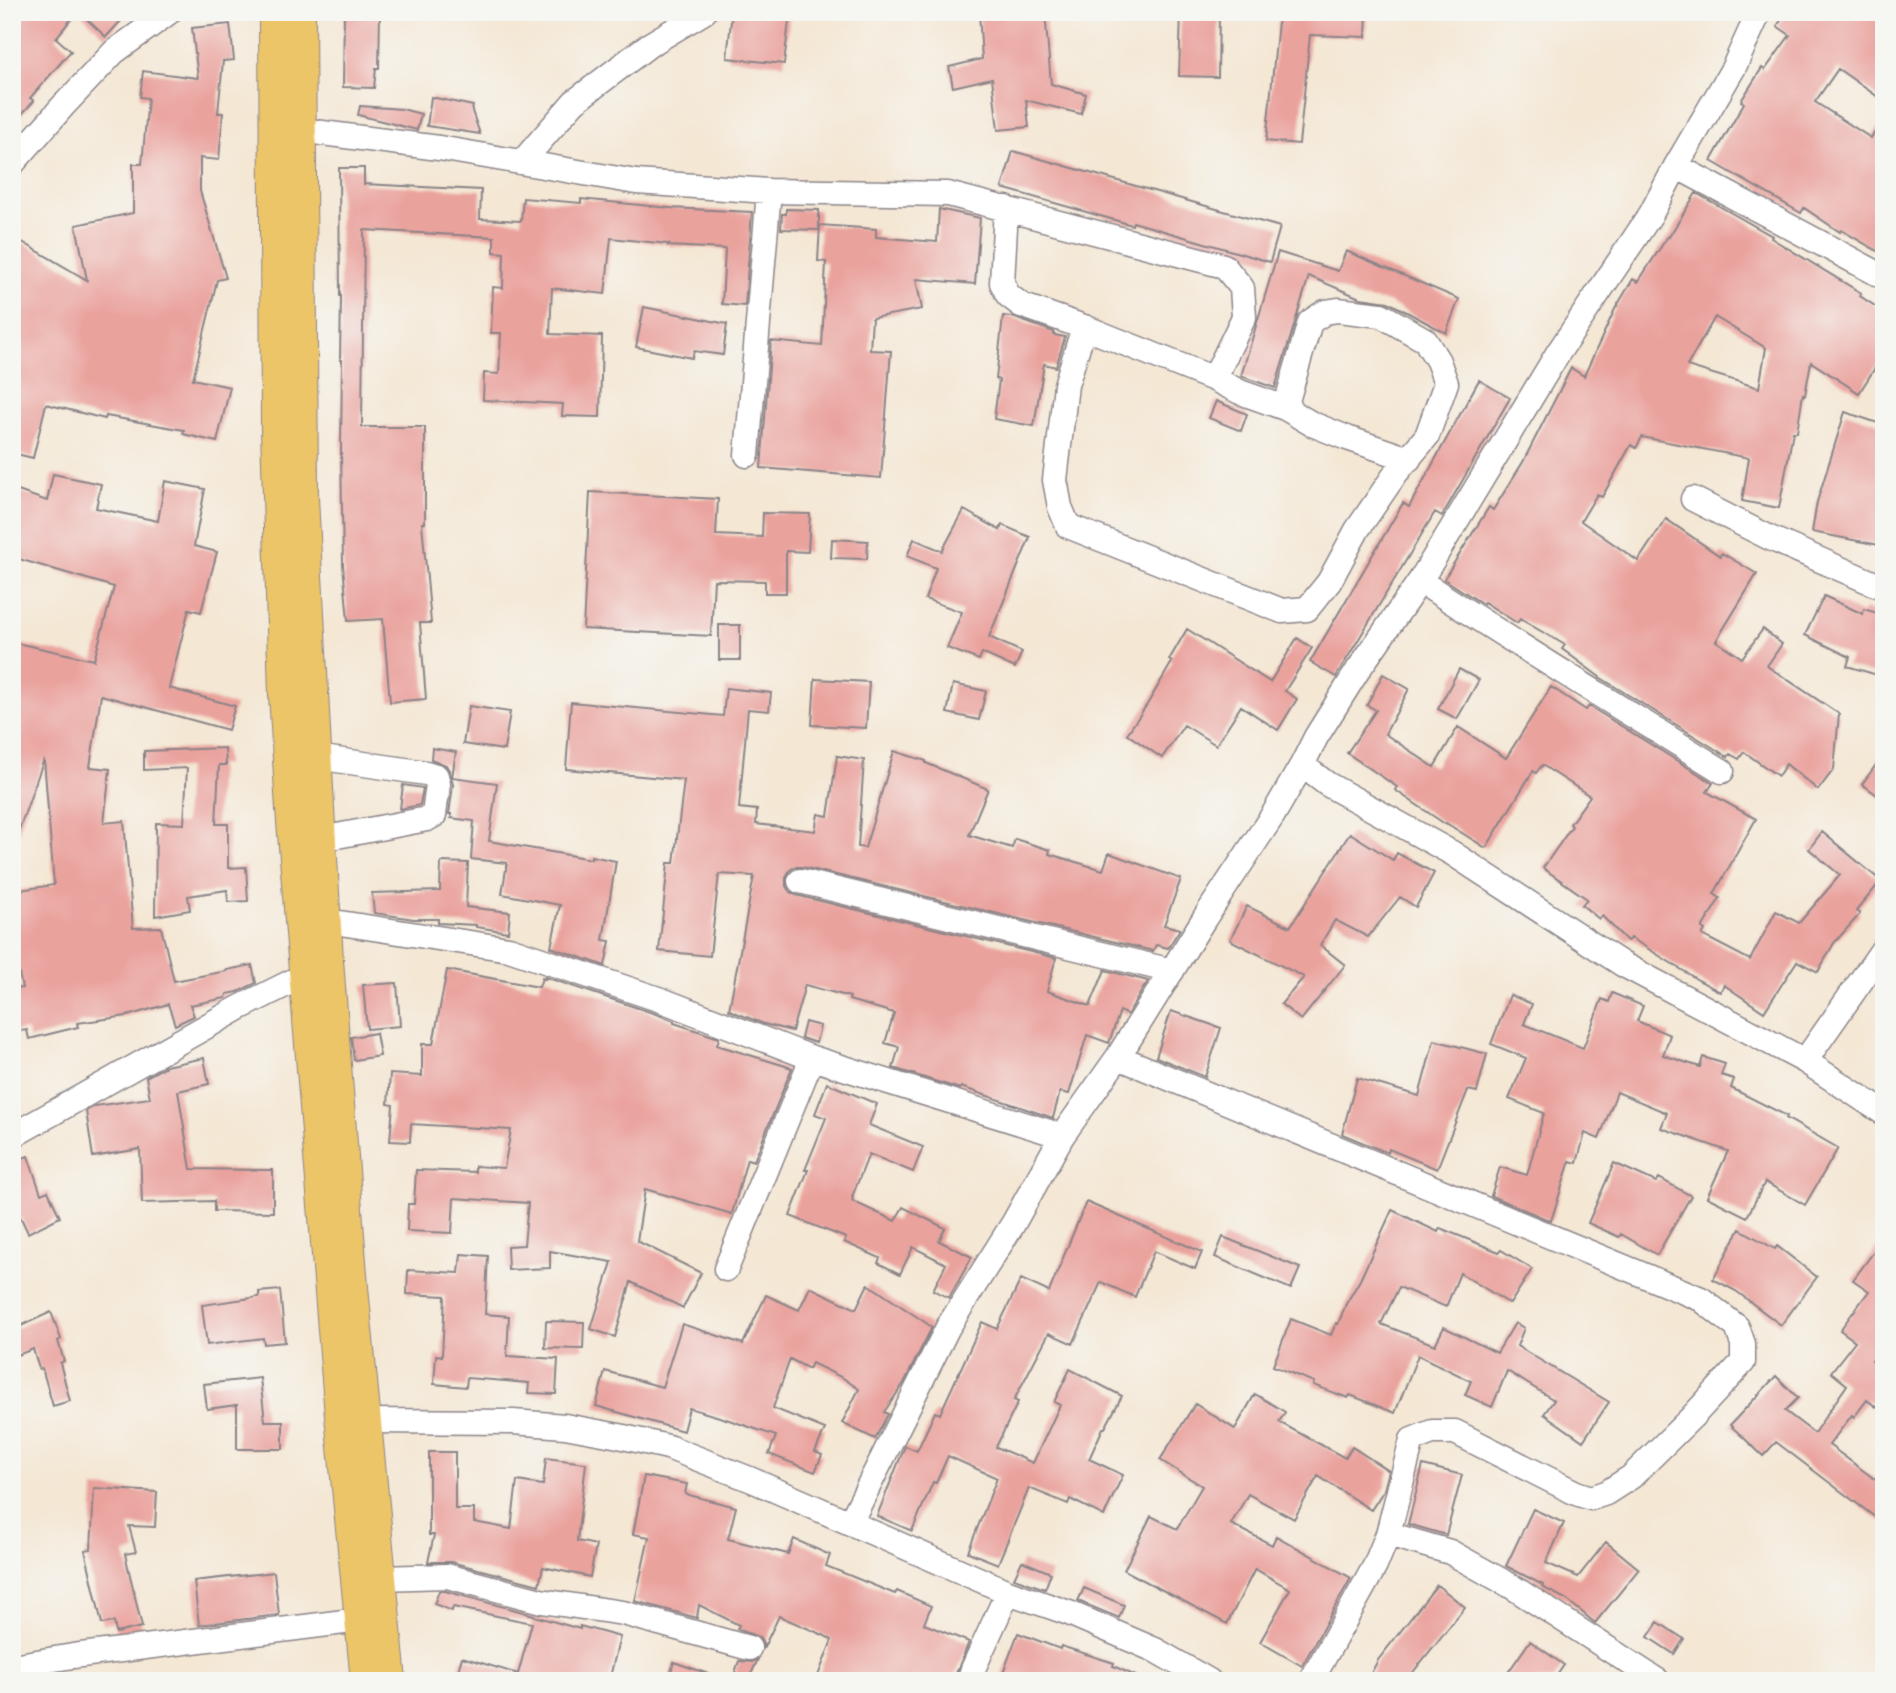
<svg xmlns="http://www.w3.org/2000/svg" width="1896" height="1693" font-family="'Balsamiq Sans',sans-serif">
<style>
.building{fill:#eaa29d;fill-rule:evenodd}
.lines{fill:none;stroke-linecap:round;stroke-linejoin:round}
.minor-casing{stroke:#8b8488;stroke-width:27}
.major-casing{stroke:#8b8488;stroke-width:32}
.minor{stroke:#fff;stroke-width:24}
.major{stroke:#edc569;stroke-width:30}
</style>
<rect width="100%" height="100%" fill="#f6f6f2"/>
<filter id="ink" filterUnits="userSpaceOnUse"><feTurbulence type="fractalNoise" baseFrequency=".0143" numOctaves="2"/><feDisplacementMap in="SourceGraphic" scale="14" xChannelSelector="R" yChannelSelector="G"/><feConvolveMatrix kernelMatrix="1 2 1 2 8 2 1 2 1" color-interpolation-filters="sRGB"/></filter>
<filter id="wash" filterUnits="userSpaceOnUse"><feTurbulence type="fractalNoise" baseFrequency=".00686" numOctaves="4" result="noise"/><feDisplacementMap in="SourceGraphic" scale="28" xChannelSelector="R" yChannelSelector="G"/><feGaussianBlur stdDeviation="1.57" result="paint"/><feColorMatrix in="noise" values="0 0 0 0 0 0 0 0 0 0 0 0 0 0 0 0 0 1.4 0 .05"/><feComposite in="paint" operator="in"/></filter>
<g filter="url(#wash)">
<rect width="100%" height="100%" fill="#f4e7d4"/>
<g id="blocks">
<path class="building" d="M 12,12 L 77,12 L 56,38 L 71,51 L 30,98 L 34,101 L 12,125 Z
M 79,12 L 129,12 L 106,37 Z
M 344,12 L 380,12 L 379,68 L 376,68 L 374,88 L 343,87 Z
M 732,12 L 790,12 L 784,64 L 727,58 Z
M 979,12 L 1045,12 L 1051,84 L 1086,94 L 1081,114 L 1026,100 L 1029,127 L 998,130 L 992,78 L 953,87 L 949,67 L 982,59 Z
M 1181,12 L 1219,12 L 1218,77 L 1179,76 Z
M 1279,12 L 1367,12 L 1366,37 L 1310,35 L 1299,144 L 1266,141 Z
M 1787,12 L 1884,12 L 1884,101 L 1838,69 L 1815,102 L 1871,138 L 1884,118 L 1884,255 L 1841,230 L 1840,232 L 1804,208 L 1801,213 L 1711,161 L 1744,103 L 1741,101 L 1762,68 L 1765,70 L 1790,35 L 1777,26 Z
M 230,24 L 234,60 L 223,61 L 218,113 L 223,113 L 219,160 L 200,158 L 200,191 L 226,278 L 217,280 L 193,379 L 230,387 L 217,442 L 183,434 L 184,430 L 106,416 L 105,419 L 46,404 L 33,458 L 12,453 L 12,236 L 87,280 L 76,225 L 133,213 L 133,164 L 142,164 L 148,98 L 140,97 L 143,71 L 198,78 L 192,28 Z
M 431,97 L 473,106 L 472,111 L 480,134 L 427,126 Z
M 360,106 L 402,109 L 421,114 L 417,130 L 358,115 Z
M 1013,151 L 1280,227 L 1270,262 L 1133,222 L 1132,225 L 1002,188 Z
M 339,168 L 364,168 L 364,184 L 481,190 L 480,219 L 521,221 L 523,198 L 581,203 L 581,199 L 670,208 L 752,212 L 745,306 L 722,304 L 725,249 L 668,246 L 669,244 L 611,238 L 605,294 L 552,288 L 550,334 L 602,336 L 600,417 L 562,416 L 563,404 L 483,400 L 484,373 L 499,374 L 501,333 L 491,333 L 493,287 L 503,288 L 504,253 L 494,252 L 494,237 L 364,230 L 362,427 L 425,427 L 425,523 L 422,523 L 431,623 L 420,623 L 426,699 L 390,702 L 383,619 L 348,621 L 343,565 L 341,451 L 342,360 L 340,360 L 341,296 L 340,296 Z
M 1696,193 L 1772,236 L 1771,238 L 1861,293 L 1860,296 L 1884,312 L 1884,354 L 1859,393 L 1811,362 L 1805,395 L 1803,394 L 1797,432 L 1793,432 L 1779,508 L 1742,501 L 1749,458 L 1642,437 L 1636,448 L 1631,445 L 1602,497 L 1597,494 L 1581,521 L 1638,561 L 1666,519 L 1720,556 L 1722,553 L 1757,574 L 1716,641 L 1742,658 L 1763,629 L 1782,644 L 1767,666 L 1839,714 L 1834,769 L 1818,790 L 1786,764 L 1778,776 L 1744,752 L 1739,759 L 1730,754 L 1728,757 L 1601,678 L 1562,649 L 1565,645 L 1520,619 L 1517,623 L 1484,602 L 1483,604 L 1444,579 L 1489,507 L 1493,510 L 1523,462 L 1571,368 L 1584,376 L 1615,309 L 1633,279 L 1638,282 L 1668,236 L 1669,237 ZM 1715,317 L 1766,348 L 1759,388 L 1687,366 Z
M 786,209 L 819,210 L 819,230 L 781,229 L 782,214 L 786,214 Z
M 939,209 L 980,218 L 975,284 L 916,279 L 922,309 L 872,318 L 870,350 L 891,351 L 881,478 L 761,468 L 771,341 L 822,346 L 826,262 L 818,261 L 820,225 L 876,229 L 876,237 L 937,242 Z
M 1346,251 L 1459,299 L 1446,333 L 1388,302 L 1360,298 L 1309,276 L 1275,388 L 1241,376 L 1278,252 L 1338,271 Z
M 644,307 L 727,324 L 723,355 L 694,351 L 692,358 L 636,347 Z
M 1003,316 L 1012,317 L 1054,332 L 1054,335 L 1065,337 L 1056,367 L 1044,364 L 1034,426 L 994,419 L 999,380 L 996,379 Z
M 1479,380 L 1510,398 L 1442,516 L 1435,512 L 1336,677 L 1310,662 L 1403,503 L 1409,507 Z
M 1216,401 L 1247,414 L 1241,431 L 1209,418 Z
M 1845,412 L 1884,425 L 1884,546 L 1812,532 L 1817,502 Z
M 53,474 L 101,484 L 96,508 L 158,521 L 165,481 L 205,489 L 194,546 L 217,552 L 201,612 L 189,609 L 169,688 L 235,706 L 228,730 L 101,695 L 90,767 L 110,769 L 104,823 L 124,821 L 133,928 L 161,927 L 174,981 L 227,971 L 227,970 L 252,965 L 256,983 L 238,992 L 227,994 L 226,998 L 190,1005 L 194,1016 L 175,1025 L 168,1004 L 127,1016 L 77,1023 L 78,1027 L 29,1039 L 27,1030 L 12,1032 L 12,989 L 22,988 L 14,948 L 12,948 L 12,891 L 54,885 L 44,759 L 15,841 L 12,841 L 12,642 L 94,660 L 114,587 L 12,557 L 12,489 L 47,501 Z
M 590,492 L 718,499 L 716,535 L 762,537 L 763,513 L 810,514 L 808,552 L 786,551 L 786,593 L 765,593 L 765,581 L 714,580 L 711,636 L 583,629 Z
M 964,510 L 1000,530 L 1002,525 L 1030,537 L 989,637 L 1022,652 L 1015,668 L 982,653 L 979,660 L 947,648 L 962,612 L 925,599 L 936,568 L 907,556 L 914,539 L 942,551 Z
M 832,539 L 868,541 L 867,559 L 831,558 Z
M 1824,596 L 1863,614 L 1864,609 L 1884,615 L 1884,677 L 1847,666 L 1850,657 L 1805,635 Z
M 719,625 L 740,625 L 740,660 L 719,660 Z
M 1187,629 L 1270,682 L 1297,638 L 1312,648 L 1285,691 L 1297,699 L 1278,730 L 1241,706 L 1216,745 L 1184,725 L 1162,758 L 1127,734 L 1148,703 L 1172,662 L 1169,660 Z
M 1459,669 L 1479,680 L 1457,719 L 1438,709 Z
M 1383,674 L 1409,689 L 1385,734 L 1434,767 L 1458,727 L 1506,758 L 1551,687 L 1586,710 L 1589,706 L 1713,783 L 1707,792 L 1756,819 L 1714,894 L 1720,898 L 1702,928 L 1705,930 L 1702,935 L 1750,960 L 1776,911 L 1799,923 L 1840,875 L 1809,849 L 1822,832 L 1881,881 L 1856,911 L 1860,914 L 1834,943 L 1818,972 L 1797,961 L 1764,1012 L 1724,985 L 1720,992 L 1698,980 L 1631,938 L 1627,941 L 1602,916 L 1599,919 L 1582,905 L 1587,899 L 1543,868 L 1572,826 L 1570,824 L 1590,796 L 1542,765 L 1536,773 L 1533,771 L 1486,848 L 1446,823 L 1445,824 L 1395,790 L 1397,787 L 1347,753 L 1376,710 L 1367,705 Z
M 815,679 L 869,682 L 866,728 L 812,725 Z
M 953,684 L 986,691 L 979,720 L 947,713 Z
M 726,688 L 771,693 L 769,711 L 748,709 L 739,808 L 757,810 L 756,824 L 815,831 L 818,814 L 828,816 L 837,756 L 864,760 L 858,847 L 865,848 L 894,751 L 926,761 L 926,763 L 988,789 L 969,835 L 1012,848 L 1015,839 L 1050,850 L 1049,854 L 1103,870 L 1109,853 L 1181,879 L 1164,925 L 1180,929 L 1168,948 L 1156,945 L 1153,951 L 803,867 L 795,867 L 790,870 L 786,877 L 786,886 L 790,892 L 796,895 L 1056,958 L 1047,991 L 1090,1006 L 1105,970 L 1148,981 L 1127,1015 L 1120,1011 L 1109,1043 L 1087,1035 L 1069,1094 L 1060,1092 L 1053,1118 L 961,1087 L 960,1089 L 893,1068 L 899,1047 L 885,1043 L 894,1013 L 849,1000 L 850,997 L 805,985 L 792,1031 L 764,1024 L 729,1010 L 754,876 L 719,874 L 710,956 L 659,951 L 668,863 L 674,863 L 684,780 L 566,769 L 571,702 L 723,716 Z
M 469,706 L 510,712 L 504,750 L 463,744 Z
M 225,748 L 226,765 L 219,765 L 216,824 L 228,824 L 228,868 L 246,867 L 248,901 L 228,902 L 227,890 L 188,896 L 190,910 L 155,916 L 156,823 L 184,824 L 187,768 L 144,770 L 144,751 Z
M 432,748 L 456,752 L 452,777 L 497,783 L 489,841 L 591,859 L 591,856 L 616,861 L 603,940 L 610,941 L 605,966 L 551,947 L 560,905 L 502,894 L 507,863 L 471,859 L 474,821 L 451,818 L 451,814 L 449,814 L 453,785 L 450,772 L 446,765 L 431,759 Z
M 1884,754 L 1884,800 L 1862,784 Z
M 403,785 L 423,788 L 420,805 L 400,809 Z
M 1350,833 L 1393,860 L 1397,853 L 1434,873 L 1416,907 L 1400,897 L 1368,937 L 1335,920 L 1320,945 L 1345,965 L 1301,1020 L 1281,1004 L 1304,977 L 1230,940 L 1247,906 L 1290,927 Z
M 441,862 L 468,863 L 466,907 L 510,912 L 508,932 L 476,927 L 476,925 L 438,923 L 438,919 L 414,919 L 374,913 L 372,893 L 440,891 Z
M 447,970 L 539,987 L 542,978 L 545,979 L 545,977 L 659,1015 L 674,1021 L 674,1023 L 719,1038 L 717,1045 L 792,1068 L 754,1161 L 747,1159 L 732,1214 L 645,1189 L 637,1241 L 701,1273 L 683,1308 L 631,1282 L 615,1337 L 591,1329 L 612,1262 L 550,1251 L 550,1268 L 508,1270 L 507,1246 L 524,1245 L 528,1203 L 454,1198 L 452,1233 L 407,1231 L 408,1204 L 414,1204 L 416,1170 L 475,1172 L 475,1166 L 504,1168 L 511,1130 L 411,1124 L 410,1142 L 390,1141 L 393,1105 L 388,1104 L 390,1074 L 422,1076 L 422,1044 L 433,1044 Z
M 397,983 L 400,1026 L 367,1029 L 363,985 Z
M 1612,993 L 1643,1006 L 1637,1021 L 1670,1035 L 1663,1055 L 1700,1067 L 1703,1057 L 1725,1064 L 1721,1075 L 1734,1079 L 1731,1088 L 1787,1116 L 1786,1118 L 1838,1148 L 1805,1205 L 1765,1182 L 1747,1217 L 1707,1197 L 1728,1151 L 1661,1128 L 1667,1113 L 1617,1092 L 1599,1139 L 1585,1133 L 1577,1163 L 1570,1161 L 1551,1221 L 1491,1196 L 1500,1167 L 1527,1175 L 1544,1113 L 1509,1099 L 1526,1058 L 1491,1044 L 1510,995 L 1532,1004 L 1524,1024 L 1583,1048 L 1602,999 L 1609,1002 Z
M 1171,1011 L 1221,1028 L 1205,1077 L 1156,1057 Z
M 805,1022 L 820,1026 L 816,1043 L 801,1038 Z
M 376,1033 L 380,1056 L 354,1060 L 351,1037 Z
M 1434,1040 L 1487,1054 L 1477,1092 L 1468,1090 L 1437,1169 L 1389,1149 L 1388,1153 L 1342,1134 L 1357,1078 L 1419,1096 Z
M 204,1058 L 209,1084 L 178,1091 L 191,1169 L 273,1170 L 273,1212 L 214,1211 L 214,1201 L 142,1203 L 140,1149 L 93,1157 L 86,1111 L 95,1106 L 150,1098 L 146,1077 L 166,1066 Z
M 827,1083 L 877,1104 L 869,1125 L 923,1147 L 913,1172 L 869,1154 L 852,1197 L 853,1198 L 852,1201 L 895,1221 L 903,1207 L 945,1228 L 939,1241 L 972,1257 L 949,1298 L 933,1290 L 946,1264 L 913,1247 L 900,1274 L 878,1263 L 880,1258 L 844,1242 L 846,1238 L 790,1216 L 808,1170 L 805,1170 L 826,1118 L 815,1114 Z
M 28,1156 L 41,1194 L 48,1191 L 60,1217 L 28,1233 L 21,1218 L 12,1221 L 12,1162 Z
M 1614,1163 L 1656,1182 L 1659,1178 L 1691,1196 L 1657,1255 L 1621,1234 L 1619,1237 L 1588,1223 Z
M 1086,1202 L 1202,1252 L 1195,1269 L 1154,1251 L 1135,1297 L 1101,1282 L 1073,1344 L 1049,1333 L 1014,1400 L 1018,1402 L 996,1447 L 1033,1463 L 1060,1405 L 1054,1402 L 1070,1369 L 1122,1396 L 1105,1428 L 1103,1428 L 1089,1459 L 1123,1475 L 1104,1516 L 1070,1499 L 1068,1504 L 1029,1488 L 998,1564 L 968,1552 L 997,1478 L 948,1456 L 936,1483 L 933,1482 L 912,1531 L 877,1516 L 905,1446 L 917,1451 L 935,1412 L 940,1414 L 982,1322 L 997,1329 L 1021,1279 L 1049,1292 Z
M 1392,1210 L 1438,1232 L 1440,1228 L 1499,1252 L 1501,1250 L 1532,1269 L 1510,1304 L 1460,1273 L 1446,1307 L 1399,1287 L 1381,1324 L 1435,1345 L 1444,1327 L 1497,1353 L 1515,1323 L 1524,1328 L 1517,1346 L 1609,1402 L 1583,1441 L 1544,1414 L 1554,1400 L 1507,1371 L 1492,1407 L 1465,1395 L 1471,1381 L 1418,1355 L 1395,1413 L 1350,1395 L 1348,1398 L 1313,1385 L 1314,1382 L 1273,1366 L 1291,1319 L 1331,1335 L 1336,1323 L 1338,1324 L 1346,1304 L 1360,1280 Z
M 1740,1229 L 1775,1249 L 1777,1246 L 1817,1277 L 1781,1325 L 1736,1291 L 1713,1279 Z
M 1223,1237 L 1300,1268 L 1291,1289 L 1215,1257 Z
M 1884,1238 L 1884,1346 L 1872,1361 L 1884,1369 L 1884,1413 L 1867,1400 L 1854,1417 L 1852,1415 L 1829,1445 L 1884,1486 L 1884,1524 L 1776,1442 L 1763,1456 L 1730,1425 L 1776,1376 L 1798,1398 L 1785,1411 L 1814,1433 L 1847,1385 L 1831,1372 L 1855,1341 L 1840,1330 L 1869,1291 L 1853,1280 Z
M 461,1254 L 488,1256 L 485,1314 L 509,1316 L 507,1356 L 558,1359 L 556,1394 L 528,1393 L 529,1383 L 467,1378 L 466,1387 L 434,1384 L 436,1355 L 442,1356 L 445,1296 L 407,1294 L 408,1270 L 459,1273 Z
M 868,1284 L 932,1327 L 904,1383 L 884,1412 L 888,1414 L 875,1439 L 842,1423 L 859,1389 L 843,1378 L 812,1363 L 809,1369 L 790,1359 L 773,1408 L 825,1429 L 815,1452 L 822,1455 L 815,1472 L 769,1454 L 776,1436 L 723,1418 L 689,1408 L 683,1431 L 596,1406 L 605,1371 L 662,1387 L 682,1324 L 743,1344 L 766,1295 L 799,1310 L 810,1287 L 856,1309 Z
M 280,1290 L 285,1342 L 264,1344 L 263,1338 L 207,1345 L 202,1305 L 259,1297 L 259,1292 Z
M 51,1312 L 61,1339 L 58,1341 L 64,1361 L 60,1363 L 70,1401 L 53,1406 L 42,1368 L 39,1369 L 33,1349 L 12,1357 L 12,1330 Z
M 546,1321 L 584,1322 L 583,1349 L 545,1348 Z
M 260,1378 L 265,1421 L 283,1421 L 283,1449 L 237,1449 L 237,1405 L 207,1409 L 204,1384 Z
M 1255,1394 L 1285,1412 L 1279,1422 L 1345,1458 L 1352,1447 L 1389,1471 L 1384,1490 L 1371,1510 L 1318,1476 L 1294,1519 L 1248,1494 L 1231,1524 L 1272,1545 L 1276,1536 L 1351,1578 L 1302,1666 L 1260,1642 L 1290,1589 L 1255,1569 L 1227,1624 L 1124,1570 L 1151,1516 L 1177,1529 L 1202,1486 L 1160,1460 L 1195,1404 L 1235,1429 Z
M 429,1452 L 455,1452 L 455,1509 L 474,1509 L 474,1522 L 511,1529 L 517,1481 L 543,1485 L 546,1458 L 586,1463 L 577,1541 L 596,1545 L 590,1577 L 543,1567 L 539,1585 L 451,1562 L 428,1562 L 434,1535 L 429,1535 Z
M 1423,1465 L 1462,1475 L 1446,1535 L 1408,1524 Z
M 644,1476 L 687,1484 L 685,1494 L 736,1507 L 728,1539 L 788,1554 L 794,1539 L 830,1555 L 826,1566 L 895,1594 L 897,1591 L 931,1606 L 924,1624 L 969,1642 L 953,1681 L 816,1681 L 832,1640 L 823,1635 L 779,1616 L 763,1649 L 763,1644 L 759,1637 L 737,1629 L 739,1625 L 699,1605 L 697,1618 L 635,1601 L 649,1537 L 633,1534 Z
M 94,1488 L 157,1492 L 155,1527 L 129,1526 L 136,1552 L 125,1554 L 142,1627 L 116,1633 L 114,1622 L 102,1624 L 85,1550 L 91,1549 Z
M 1533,1509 L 1564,1523 L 1546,1563 L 1578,1577 L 1606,1542 L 1639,1569 L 1595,1623 L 1566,1599 L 1542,1587 L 1543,1585 L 1506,1566 Z
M 1022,1561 L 1051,1573 L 1045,1589 L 1014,1578 Z
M 274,1572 L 279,1615 L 199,1625 L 194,1581 Z
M 1437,1585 L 1465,1607 L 1406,1681 L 1367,1681 L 1378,1660 Z
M 1084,1588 L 1124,1605 L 1119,1618 L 1078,1601 Z
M 439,1591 L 445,1591 L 534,1615 L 534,1616 L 580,1629 L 580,1626 L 620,1637 L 609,1681 L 455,1681 L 462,1657 L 518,1674 L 532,1623 L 453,1607 L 452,1611 L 434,1604 Z
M 1658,1622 L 1684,1639 L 1674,1654 L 1648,1637 Z
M 1018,1633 L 1060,1649 L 1061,1646 L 1114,1663 L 1113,1666 L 1147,1681 L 1000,1681 Z
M 1530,1641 L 1564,1665 L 1553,1681 L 1502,1681 Z
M 758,1659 L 748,1681 L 732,1681 L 739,1661 L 752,1662 Z
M 674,1662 L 720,1678 L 720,1681 L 668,1681 Z"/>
</g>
</g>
<g filter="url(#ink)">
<use href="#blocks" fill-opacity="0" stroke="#8b8488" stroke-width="2"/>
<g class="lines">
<defs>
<path id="minor" d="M 299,130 L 439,148 L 636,182 L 769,191 L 948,194 L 1224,266 L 1242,288 L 1244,317 L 1214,379
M 522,162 L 574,102 L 649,45 L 704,12
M 12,164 L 63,106 L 114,52 L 169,12
M 1676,166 L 1884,277
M 1006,208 L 1002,283 L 1008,295 L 1021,305 L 1084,327 L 1214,379 L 1240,392 L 1285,408 L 1312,424 L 1347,438 L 1409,459
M 1084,327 L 1066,385 L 1055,480 L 1060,507 L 1068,526 L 1282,611 L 1307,609 L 1329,582 L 1357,530 L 1396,473 L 1427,436 L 1446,383 L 1438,361 L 1425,340 L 1381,315 L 1338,310 L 1325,312 L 1310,322 L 1285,408
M 747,455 L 769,191
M 1693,499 L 1770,538 L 1884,588
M 1420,581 C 1519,646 1621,708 1722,771
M 316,757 L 426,773 L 436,776 L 438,784 L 434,815 L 427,819 L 321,839
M 1302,765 L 1327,784 L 1452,853 L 1622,964 L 1805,1061 L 1884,1113
M 800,881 L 1172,971
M 327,921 L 509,949 L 664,1001 L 812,1058 L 1062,1136
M 1118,1057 L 1701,1299 L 1737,1327 L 1743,1344 L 1743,1362 L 1692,1417 L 1631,1477 L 1606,1493 L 1591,1498 L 1576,1493 L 1455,1432 L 1432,1432 L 1412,1440 L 1388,1534 L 1375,1566 L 1311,1681
M 1805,1061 L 1884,948
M 12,1136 L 239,1008 L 305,975
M 726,1269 L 812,1058
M 365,1421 L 513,1422 L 565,1426 L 619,1436 L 668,1447 L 752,1480 L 1008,1592 L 1069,1613 L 1155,1650 L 1209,1681
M 850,1523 L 948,1327 L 1013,1224 L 1062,1136 L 1118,1057 L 1204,919 L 1273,815 L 1302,765 L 1316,737 L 1358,670 L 1420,581 L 1558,353 L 1651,214 L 1676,166 L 1734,67 L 1759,12
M 1388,1534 L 1450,1552 L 1511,1586 L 1658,1681
M 380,1578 L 447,1576 L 541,1601 L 623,1613 L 749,1648
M 12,1666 L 73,1656 L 360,1620
M 969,1681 L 973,1669 L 1008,1592"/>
<path id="major" d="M 274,12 L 276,429 L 284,694 L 291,809 L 340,1416 L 366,1681
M 300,12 L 303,498 L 319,808 L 328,960 L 353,1288 L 391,1681"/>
</defs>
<use href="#minor" class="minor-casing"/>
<use href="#major" class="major-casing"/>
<use href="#minor" class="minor"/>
<use href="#major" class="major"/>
</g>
</g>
<rect width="1896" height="1693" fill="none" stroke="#f6f6f2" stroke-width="42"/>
</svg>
